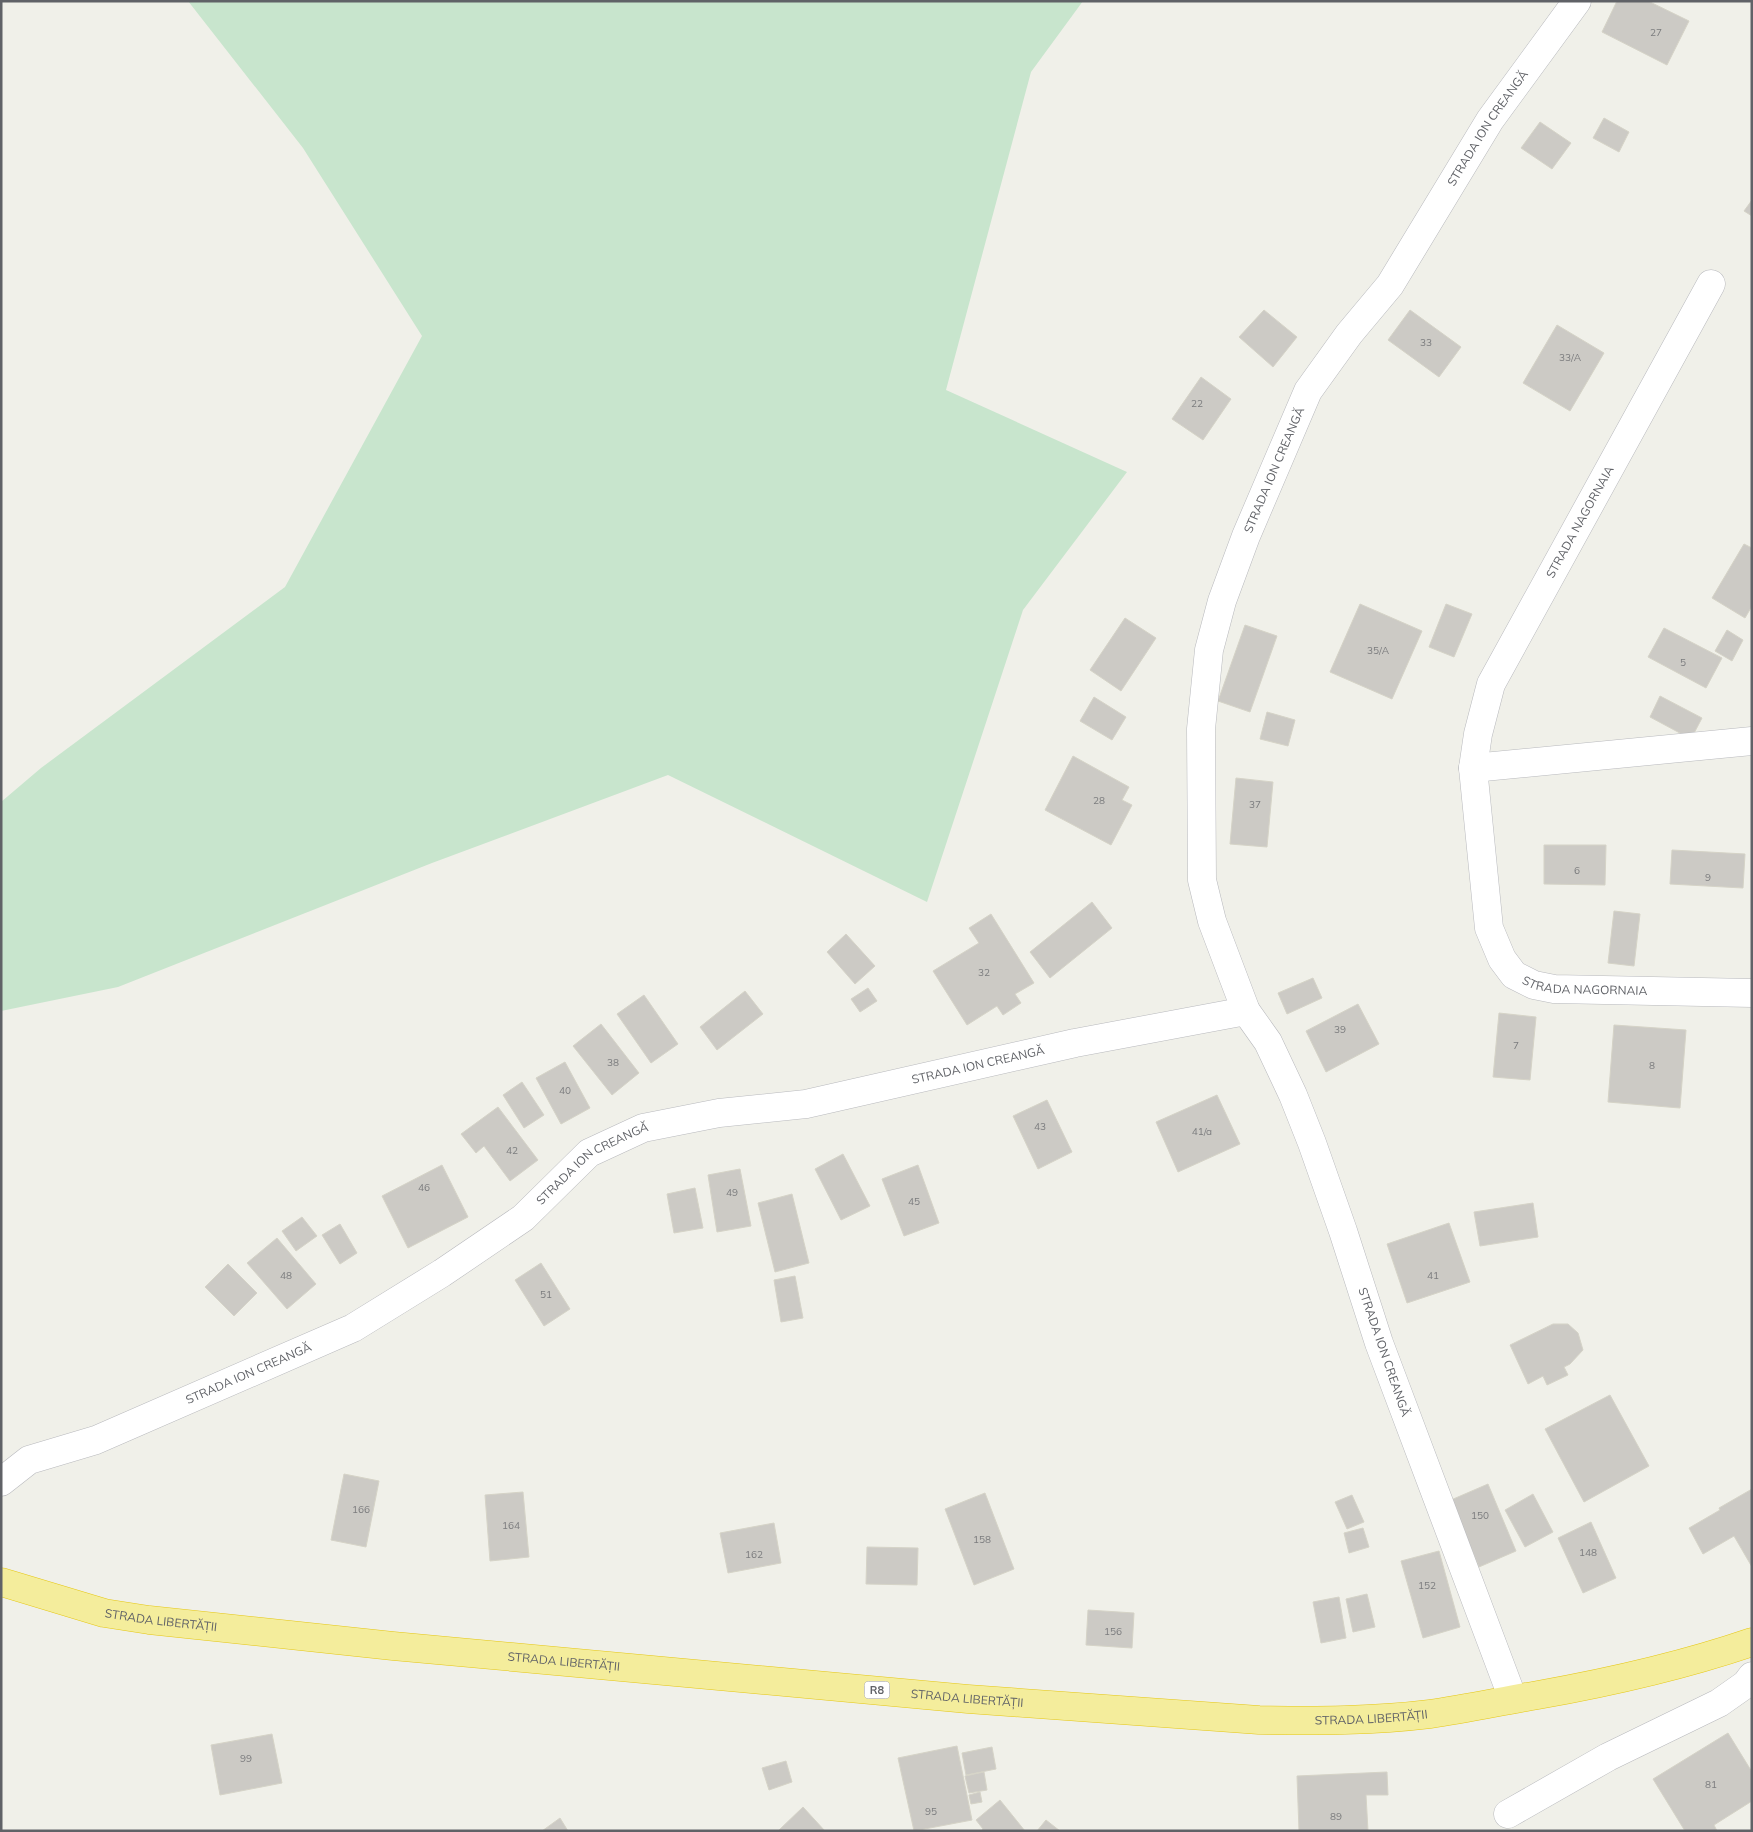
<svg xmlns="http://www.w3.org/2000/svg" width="1753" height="1832" font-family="Mulish,sans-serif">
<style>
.green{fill:#c8e5cd}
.building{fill:#cccac5;stroke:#d5d3c7}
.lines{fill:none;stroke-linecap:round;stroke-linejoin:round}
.minor-casing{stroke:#b8b9bd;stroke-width:29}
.highway-casing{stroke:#e5c714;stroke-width:29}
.minor{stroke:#fff;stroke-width:28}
.highway{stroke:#f4ed9c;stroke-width:28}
.labels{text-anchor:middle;stroke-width:5;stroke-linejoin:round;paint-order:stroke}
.number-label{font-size:10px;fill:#7b7c7e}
.shield{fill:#fff;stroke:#909195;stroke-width:1}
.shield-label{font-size:11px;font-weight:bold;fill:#606267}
.street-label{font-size:12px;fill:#606267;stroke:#fff}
</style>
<rect width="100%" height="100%" fill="#f0f0e9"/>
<path class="green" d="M 188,1 L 1083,1 L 1031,72 L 946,390 L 1127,472 L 1023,610 L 927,902 L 668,775 L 432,863 L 118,987 L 1,1011 L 1,802 L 41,768 L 285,587 L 422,336 L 303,148 Z"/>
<path class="building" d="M 1617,1 L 1648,1 L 1689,21 L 1667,65 L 1602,32 Z
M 1604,118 L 1629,132 L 1619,152 L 1593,138 Z
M 1540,122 L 1571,143 L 1552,169 L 1521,148 Z
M 1752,200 L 1752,216 L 1744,211 Z
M 1264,310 L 1297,337 L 1273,367 L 1239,337 Z
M 1410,310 L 1461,347 L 1439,377 L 1388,340 Z
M 1557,325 L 1604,353 L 1570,411 L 1523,383 Z
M 1201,377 L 1231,399 L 1203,440 L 1172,419 Z
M 1744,544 L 1752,548 L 1752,606 L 1745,618 L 1712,598 Z
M 1360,604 L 1422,631 L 1392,699 L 1330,672 Z
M 1446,604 L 1472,614 L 1454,657 L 1429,647 Z
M 1125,618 L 1156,638 L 1121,691 L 1090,670 Z
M 1245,625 L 1277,636 L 1250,712 L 1218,701 Z
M 1664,628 L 1722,658 L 1706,688 L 1648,657 Z
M 1727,630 L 1743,640 L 1732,661 L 1715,651 Z
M 1660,696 L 1702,718 L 1691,739 L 1650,717 Z
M 1094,697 L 1126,717 L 1112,740 L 1080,721 Z
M 1267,712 L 1295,720 L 1288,746 L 1260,739 Z
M 1073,756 L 1129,787 L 1122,800 L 1132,805 L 1111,845 L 1045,810 Z
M 1236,778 L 1273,782 L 1267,847 L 1230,844 Z
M 1544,845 L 1606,845 L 1605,885 L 1544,884 Z
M 1672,850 L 1745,854 L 1743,888 L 1670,884 Z
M 1092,902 L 1112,928 L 1050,978 L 1030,952 Z
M 1614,911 L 1640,914 L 1634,966 L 1608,963 Z
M 991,914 L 1034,983 L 1015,994 L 1021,1003 L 1003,1015 L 997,1006 L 967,1025 L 933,971 L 979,943 L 969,928 Z
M 846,934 L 875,966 L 855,984 L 827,952 Z
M 1313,978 L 1322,998 L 1287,1014 L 1278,993 Z
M 868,988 L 877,1001 L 860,1012 L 851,999 Z
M 745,991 L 763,1014 L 717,1050 L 700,1027 Z
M 644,995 L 678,1044 L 651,1063 L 617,1014 Z
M 1358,1004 L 1379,1044 L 1326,1072 L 1306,1031 Z
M 1499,1013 L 1536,1017 L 1530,1080 L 1493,1077 Z
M 601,1024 L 639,1073 L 612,1095 L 573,1046 Z
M 1614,1025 L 1686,1030 L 1680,1108 L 1608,1102 Z
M 565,1062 L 590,1108 L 561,1124 L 536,1078 Z
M 522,1082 L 544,1115 L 524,1128 L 503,1095 Z
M 1217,1095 L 1240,1144 L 1178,1172 L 1156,1122 Z
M 1047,1100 L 1072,1152 L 1038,1169 L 1013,1116 Z
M 498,1107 L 538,1160 L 510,1181 L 484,1146 L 476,1153 L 461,1134 Z
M 843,1154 L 870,1206 L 841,1220 L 815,1169 Z
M 442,1165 L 468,1217 L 408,1248 L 382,1196 Z
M 918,1165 L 939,1223 L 904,1236 L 882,1179 Z
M 740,1169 L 751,1226 L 717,1232 L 708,1175 Z
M 695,1188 L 703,1228 L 674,1233 L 667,1194 Z
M 792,1194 L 809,1263 L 775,1272 L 758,1203 Z
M 1533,1203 L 1538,1237 L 1480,1246 L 1474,1212 Z
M 302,1217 L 317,1236 L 296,1251 L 282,1231 Z
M 1449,1223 L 1470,1282 L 1407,1303 L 1387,1244 Z
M 340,1224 L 357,1253 L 340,1264 L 322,1235 Z
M 277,1238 L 316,1284 L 287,1309 L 247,1263 Z
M 541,1263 L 570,1309 L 544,1326 L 515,1280 Z
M 228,1264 L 257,1293 L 234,1316 L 205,1287 Z
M 795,1276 L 803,1318 L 781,1322 L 774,1280 Z
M 1553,1324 L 1568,1324 L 1578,1333 L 1583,1350 L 1570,1364 L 1564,1367 L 1568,1375 L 1547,1385 L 1543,1376 L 1528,1384 L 1510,1345 Z
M 1610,1395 L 1649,1466 L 1584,1502 L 1545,1429 Z
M 344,1474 L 379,1481 L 366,1547 L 331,1540 Z
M 1488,1484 L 1516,1551 L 1479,1567 L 1451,1500 Z
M 1752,1489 L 1752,1567 L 1734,1536 L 1703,1554 L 1689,1528 L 1720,1510 L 1719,1508 Z
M 523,1492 L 529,1557 L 490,1561 L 485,1495 Z
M 985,1493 L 1014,1569 L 974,1585 L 945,1509 Z
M 1533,1494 L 1553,1532 L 1525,1547 L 1505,1510 Z
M 1352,1495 L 1364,1522 L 1347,1529 L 1335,1502 Z
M 1591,1522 L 1616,1578 L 1583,1593 L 1558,1538 Z
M 774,1523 L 781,1563 L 728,1573 L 720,1533 Z
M 1363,1528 L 1369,1547 L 1349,1553 L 1344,1533 Z
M 867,1547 L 918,1548 L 917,1585 L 866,1584 Z
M 1439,1551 L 1460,1627 L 1423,1638 L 1401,1561 Z
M 1367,1594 L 1375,1627 L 1353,1632 L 1346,1599 Z
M 1339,1597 L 1346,1638 L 1321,1643 L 1313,1602 Z
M 1088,1610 L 1134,1613 L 1132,1648 L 1086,1645 Z
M 1728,1733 L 1752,1772 L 1752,1801 L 1714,1825 L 1717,1831 L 1685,1831 L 1653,1779 Z
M 272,1734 L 282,1783 L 220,1795 L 211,1745 Z
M 957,1746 L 972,1820 L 914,1831 L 898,1758 Z
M 992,1747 L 996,1769 L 966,1775 L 962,1753 Z
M 786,1761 L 792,1782 L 769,1790 L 762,1768 Z
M 984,1772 L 987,1790 L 969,1793 L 965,1776 Z
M 1387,1772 L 1388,1795 L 1366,1795 L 1368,1831 L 1299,1831 L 1297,1776 Z
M 980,1792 L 982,1802 L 971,1804 L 969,1795 Z
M 1000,1800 L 1025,1831 L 981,1831 L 983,1829 L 976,1820 Z
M 803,1807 L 825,1831 L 778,1831 Z
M 560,1818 L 568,1831 L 542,1831 Z
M 1046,1820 L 1060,1831 L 1037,1831 Z"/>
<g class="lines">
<defs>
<g id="minor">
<path id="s1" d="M 1711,284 L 1491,684 L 1478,734 L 1473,768 L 1489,928 L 1502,959 L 1514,975 L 1534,985 L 1554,989 L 1752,993"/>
<path d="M 1473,768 L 1752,741"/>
<path id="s2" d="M 1,1482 L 29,1460 L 96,1440 L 353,1328 L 442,1273 L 523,1218 L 589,1153 L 643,1128 L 719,1113 L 806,1104 L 1075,1043 L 1246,1011"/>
<path id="s3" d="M 1513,1699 L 1379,1343 L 1343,1231 L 1312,1143 L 1293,1095 L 1268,1042 L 1246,1011 L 1212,921 L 1202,880 L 1201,729 L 1209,650 L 1222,601 L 1246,536 L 1308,391 L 1349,334 L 1390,285 L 1490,120 L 1577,1"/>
<path d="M 1508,1814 L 1608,1757 L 1719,1703 L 1746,1684 L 1752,1676"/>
</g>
<g id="highway">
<path id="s4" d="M 1,1582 L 104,1613 L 149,1620 L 393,1646 L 968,1699 L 1259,1720 C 1316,1721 1373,1721 1430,1714 C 1466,1709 1502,1701 1538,1695 C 1611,1682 1682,1666 1752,1642"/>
</g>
</defs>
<use href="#minor" class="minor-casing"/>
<use href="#highway" class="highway-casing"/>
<use href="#minor" class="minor"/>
<use href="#highway" class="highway"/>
</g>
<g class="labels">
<g class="number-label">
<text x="1656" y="36">27</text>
<text x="1426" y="346">33</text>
<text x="1570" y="361">33/A</text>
<text x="1197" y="407">22</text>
<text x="1378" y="654">35/A</text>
<text x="1683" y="666">5</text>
<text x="1099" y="804">28</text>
<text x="1255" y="808">37</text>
<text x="1577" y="874">6</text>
<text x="1708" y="881">9</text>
<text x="984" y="976">32</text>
<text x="1340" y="1033">39</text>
<text x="1516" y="1049">7</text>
<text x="613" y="1066">38</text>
<text x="1652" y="1069">8</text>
<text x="565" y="1094">40</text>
<text x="1040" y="1130">43</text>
<text x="1202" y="1135">41/a</text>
<text x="512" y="1154">42</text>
<text x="424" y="1191">46</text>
<text x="732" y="1196">49</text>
<text x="914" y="1205">45</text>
<text x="286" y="1279">48</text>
<text x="1433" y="1279">41</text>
<text x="546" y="1298">51</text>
<text x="361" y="1513">166</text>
<text x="1480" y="1519">150</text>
<text x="511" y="1529">164</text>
<text x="982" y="1543">158</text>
<text x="1588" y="1556">148</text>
<text x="754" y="1558">162</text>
<text x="1427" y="1589">152</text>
<text x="1113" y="1635">156</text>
<text x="246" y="1762">99</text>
<text x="1711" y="1788">81</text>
<text x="931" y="1815">95</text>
<text x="1336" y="1820">89</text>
</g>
<rect class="shield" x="864.5" y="1681.5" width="25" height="17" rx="4"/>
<g class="shield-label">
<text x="877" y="1694">R8</text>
</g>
<g class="street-label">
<text dy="4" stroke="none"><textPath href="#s3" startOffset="1705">STRADA ION CREANGĂ</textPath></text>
<text dy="4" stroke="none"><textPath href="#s3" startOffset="1300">STRADA ION CREANGĂ</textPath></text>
<text transform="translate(1580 522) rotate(-61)" y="4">STRADA NAGORNAIA</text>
<text dy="4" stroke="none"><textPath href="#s1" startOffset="830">STRADA NAGORNAIA</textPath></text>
<text dy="4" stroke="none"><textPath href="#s2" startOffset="1082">STRADA ION CREANGĂ</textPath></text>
<text dy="4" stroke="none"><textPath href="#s2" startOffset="678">STRADA ION CREANGĂ</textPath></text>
<text transform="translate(1384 1352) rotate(71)" y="4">STRADA ION CREANGĂ</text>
<text dy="4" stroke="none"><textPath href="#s2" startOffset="272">STRADA ION CREANGĂ</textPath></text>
<text dy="4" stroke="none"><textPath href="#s4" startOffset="165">STRADA LIBERTĂȚII</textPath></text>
<text dy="4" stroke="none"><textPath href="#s4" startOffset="570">STRADA LIBERTĂȚII</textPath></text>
<text dy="4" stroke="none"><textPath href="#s4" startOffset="975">STRADA LIBERTĂȚII</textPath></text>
<text dy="4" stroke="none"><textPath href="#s4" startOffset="1380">STRADA LIBERTĂȚII</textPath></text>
</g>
</g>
<rect width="1753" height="1832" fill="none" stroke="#606267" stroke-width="5"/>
</svg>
